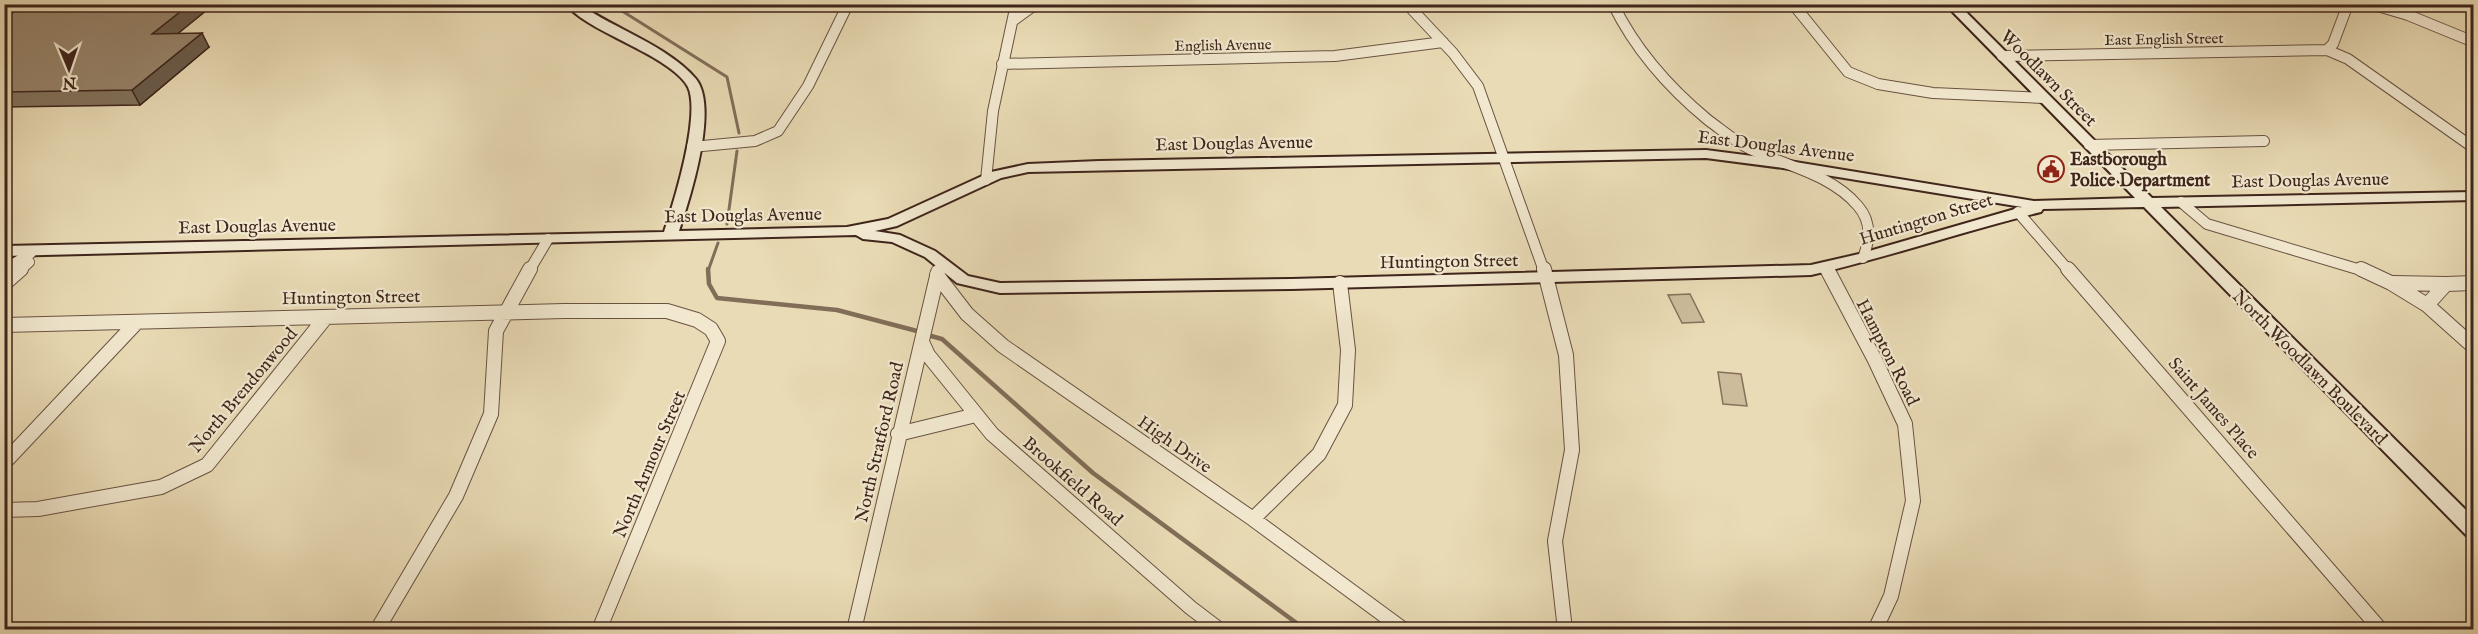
<svg xmlns="http://www.w3.org/2000/svg" width="2478" height="634" font-family="'IM FELL English',serif">
<style>
.green{fill:#ccbc9b;stroke:#86705b;stroke-width:1.5}
.lines{fill:none;stroke-linecap:round;stroke-linejoin:round}
.stream-far1{stroke:#826d58;stroke-width:3}
.stream{stroke:#826d58;stroke-width:4.5}
.street-far1-casing{stroke:#6a5242;stroke-width:12}
.street-casing{stroke:#6a5242;stroke-width:16}
.secondary-casing{stroke:#3f251b;stroke-width:4}
.street-far1{stroke:#f1e8cf;stroke-width:10}
.street{stroke:#f1e8cf;stroke-width:14}
.secondary{fill:#f1e8cf;fill-rule:evenodd}
.wall{fill:#82725c;stroke:#3f251b;stroke-width:1.5}
.shaded-wall{fill:#6a5c4b;stroke:#3f251b;stroke-width:1.5}
.building{fill:#97846b;stroke:#3f251b;stroke-width:1.5}
.labels{text-anchor:middle;stroke-width:4.5;stroke-linejoin:round;paint-order:stroke}
.far-street-label{font-size:15px;fill:#3f251b;stroke:#f1e8cf}
.street-label{font-size:18px;fill:#3f251b;stroke:#f1e8cf}
.poi-label{font-size:18px;font-weight:bold;fill:#3f251b;stroke:#f1e8cf;text-anchor:start}
</style>
<rect width="100%" height="100%" fill="#e9dbb5"/>
<filter id="stains"><feTurbulence type="fractalNoise" baseFrequency=".00333" numOctaves="4"/><feColorMatrix values="0 0 0 0 .2 0 0 0 0 .09 0 0 0 0 .02 0 0 0 .5 -.17"/></filter>
<radialGradient id="worn" r=".72"><stop offset=".6" stop-color="#630" stop-opacity="0"/><stop offset="1" stop-color="#630" stop-opacity=".3"/></radialGradient>
<path class="green" d="M 1690,294 L 1704,322 L 1682,323 L 1668,295 Z
M 1718,372 L 1741,374 L 1747,406 L 1723,404 Z"/>
<g class="lines">
<path class="stream-far1" d="M 611,4 L 727,77 L 739,133
M 727,224 L 737,151
M 708,271 L 718,243"/>
<path class="stream" d="M 708,269 L 709,284 L 717,298 L 837,310 L 917,331
M 931,336 L 942,339 L 1093,473 L 1306,630"/>
<defs>
<path id="street-far1" d="M 1407,4 L 1453,53 L 1478,86 L 1544,271
M 1613,4 C 1636,51 1668,87 1708,120 C 1722,130 1734,141 1750,149 C 1786,166 1831,174 1858,206 C 1872,222 1870,240 1863,258
M 1793,4 L 1848,72 L 1878,84 L 1933,93 L 2043,98
M 2348,4 L 2333,44 L 2327,50 L 2348,59 L 2474,148
M 2371,4 L 2408,15 L 2474,42
M 1014,20 L 1036,4
M 2002,56 L 2327,50
M 1002,64 L 1335,56 L 1443,42
M 2089,145 L 2264,141
M 692,147 L 755,141 L 778,131 L 808,86 L 848,4
M 986,180 L 993,111 L 1016,4
M 2181,202 L 2207,224 L 2364,271
M 2018,212 L 2069,271
M 1826,267 L 1828,271
M 4,270 L 31,253
M 19,271 L 29,262 L 26,258
M 529,271 L 548,239"/>
<path id="street" d="M 1544,269 L 1566,355 L 1572,450 L 1555,541 L 1565,630
M 1827,269 L 1875,360 L 1905,424 L 1913,501 L 1891,596 L 1875,630
M 2068,269 L 2381,630
M 2361,269 L 2391,283 L 2427,305 L 2474,347
M 937,275 L 967,314 L 1003,346 L 1253,519 L 1404,630
M 2393,283 L 2446,284
M 4,284 L 21,269
M 2427,305 L 2446,284 L 2474,283
M 4,325 L 564,311 L 667,311 L 697,320 L 711,329 L 718,341 L 599,630
M 922,342 L 928,355 L 992,434 L 1191,608 L 1220,630
M 898,434 L 976,415
M 4,463 L 137,322
M 4,510 L 38,509 L 161,487 L 207,465 L 326,317
M 1253,519 L 1319,454 L 1345,405 L 1348,350 L 1340,283
M 377,630 L 456,496 L 491,414 L 496,331 L 530,269
M 854,630 L 938,272"/>
<path id="secondary" d="M 565,4 L 579,4 C 615,29 668,46 696,79 C 719,108 690,198 679,231 L 847,227 L 888,219 L 991,172 L 1028,164 L 1099,161 L 1706,150 L 1783,160 L 2034,201 L 2135,198 L 1945,4 L 1958,4 L 2152,198 L 2474,192 L 2474,200 L 2161,207 L 2474,518 L 2474,538 L 2467,536 L 2144,207 L 2043,209 L 2041,212 C 1964,231 1889,257 1811,275 L 1291,289 L 1000,293 L 957,283 L 925,257 L 892,242 L 863,239 L 856,235 L 4,256 L 4,246 L 664,232 C 674,202 701,115 688,87 C 680,71 648,54 632,46 C 610,34 583,23 565,4 ZM 1706,158 L 1783,168 L 2022,207 L 1859,254 L 1811,265 L 1291,279 L 1000,283 L 968,276 L 935,251 L 900,235 L 875,231 L 897,226 L 1001,178 L 1028,172 Z"/>
</defs>
<use href="#street-far1" class="street-far1-casing"/>
<use href="#street" class="street-casing"/>
<use href="#secondary" class="secondary-casing"/>
<use href="#street-far1" class="street-far1"/>
<use href="#street" class="street"/>
<use href="#secondary" class="secondary"/>
</g>
<path class="wall" d="M 25,4 L 242,4 L 213,5 L 177,34 L 209,47 L 140,105 L 4,107 L 4,19 Z"/>
<path class="shaded-wall" d="M 190,4 L 213,5 L 160,48 L 152,34 Z
M 202,33 L 209,47 L 140,105 L 132,90 Z"/>
<path class="building" d="M 25,4 L 190,4 L 152,34 L 202,33 L 132,90 L 4,92 L 4,19 Z"/>
<defs>
<symbol id="civic-ring" viewBox="-11 -11 22 22"><circle r="9.5" fill="#f1e8cf" stroke="#8f2418" stroke-width="1.5"/><path d="M-.6-6.5H3V-4.5H.6V-3L4-1V1h2V6H-6V1h2V-1L-.6-3ZM-1.2 2.5V6h2.4V2.5Z" fill="#8f2418"/></symbol>
</defs>
<g fill-rule="evenodd">
<use href="#civic-ring" x="2036" y="154" width="30" height="30"/>
</g>
<g class="labels">
<g class="far-street-label">
<text transform="translate(2164 39) rotate(-1)" y="5">East English Street</text>
<text transform="translate(1223 45) rotate(-1)" y="5">English Avenue</text>
</g>
<g class="street-label">
<text transform="translate(2049 78) rotate(45)" y="6">Woodlawn Street</text>
<text transform="translate(1234 143) rotate(-1)" y="6">East Douglas Avenue</text>
<text transform="translate(1776 146) rotate(7)" y="6">East Douglas Avenue</text>
<text transform="translate(2310 180) rotate(-1)" y="6">East Douglas Avenue</text>
<text transform="translate(743 215) rotate(-1)" y="6">East Douglas Avenue</text>
<text transform="translate(1926 219) rotate(-17)" y="6">Huntington Street</text>
<text transform="translate(257 226) rotate(-1)" y="6">East Douglas Avenue</text>
<text transform="translate(1449 261) rotate(-1)" y="6">Huntington Street</text>
<text transform="translate(351 297) rotate(-1)" y="6">Huntington Street</text>
<text transform="translate(1888 352) rotate(63)" y="6">Hampton Road</text>
<text transform="translate(2310 367) rotate(45)" y="6">North Woodlawn Boulevard</text>
<text transform="translate(243 390) rotate(-50)" y="6">North Brendonwood</text>
<text transform="translate(2214 408) rotate(49)" y="6">Saint James Place</text>
<text transform="translate(879 442) rotate(-77)" y="6">North Stratford Road</text>
<text transform="translate(1175 444) rotate(35)" y="6">High Drive</text>
<text transform="translate(649 464) rotate(-67)" y="6">North Armour Street</text>
<text transform="translate(1073 481) rotate(41)" y="6">Brookfield Road</text>
</g>
<g class="poi-label">
<text x="2070" y="165">Eastborough<tspan x="2070" dy="21">Police Department</tspan></text>
</g>
</g>
<rect width="2478" height="634" fill="none" stroke="#e9dbb5" stroke-width="24"/>
<rect x="6" y="6" width="2466" height="622" fill="none" stroke="#3f251b" stroke-width="3"/>
<rect x="12" y="12" width="2454" height="610" fill="none" stroke="#3f251b" stroke-width="1.5"/>
<g transform="translate(69 69) rotate(178)" stroke="#f1e8cf" stroke-width="4.5" paint-order="stroke">
<path d="M0-4.5L10 22L0 15L-10 22Z" fill="#3f251b"/>
<text y="-9" font-size="16" font-weight="bold" text-anchor="middle" fill="#3f251b">N</text>
</g>
<rect width="100%" height="100%" filter="url(#stains)"/>
<rect width="100%" height="100%" fill="url(#worn)"/>
</svg>
